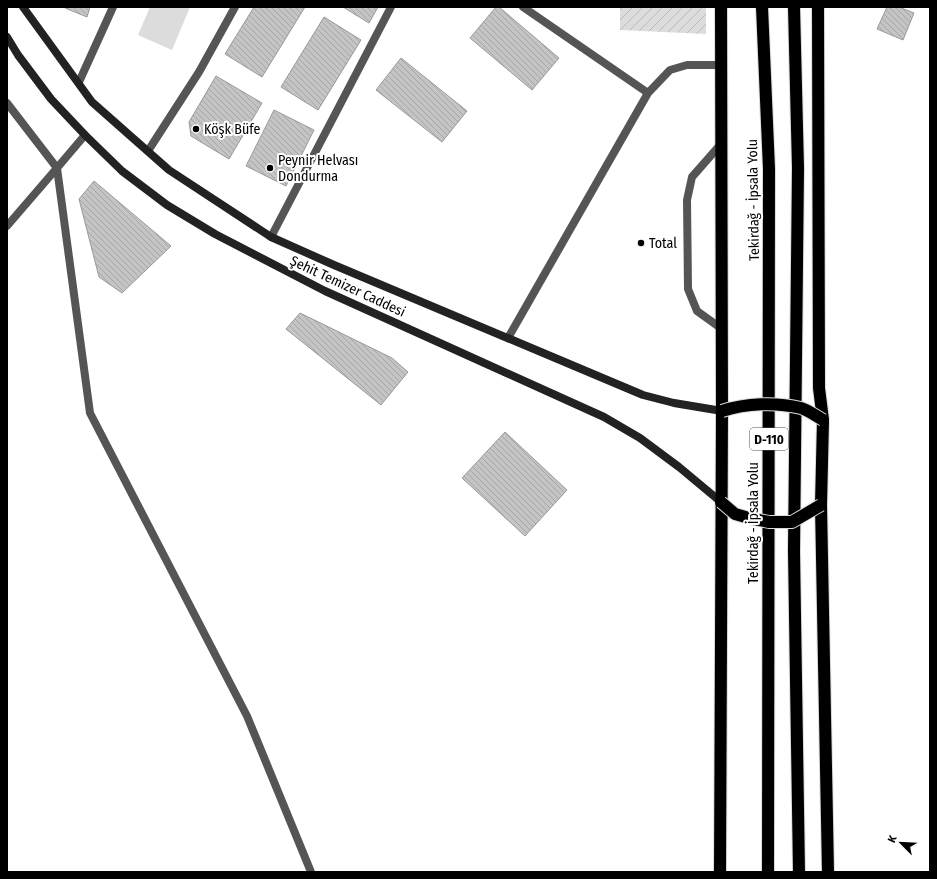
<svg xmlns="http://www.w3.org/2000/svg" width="937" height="879" font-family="'Fira Sans Condensed',sans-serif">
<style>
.garden{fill:url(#garden-furrows)}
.pitch{fill:#dcdcdc}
.building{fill:url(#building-back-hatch);stroke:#999}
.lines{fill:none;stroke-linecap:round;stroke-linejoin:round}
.highway-casing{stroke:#dbdbdb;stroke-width:14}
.lane{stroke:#555;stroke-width:8}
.street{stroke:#555;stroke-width:8}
.secondary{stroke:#222;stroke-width:8}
.highway{stroke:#000;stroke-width:12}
.highway-bridge-casing{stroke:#dbdbdb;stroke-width:14;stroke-linecap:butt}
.highway-bridge{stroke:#000;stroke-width:12}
.poi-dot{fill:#000;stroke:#fff;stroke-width:1.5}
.labels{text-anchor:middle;stroke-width:4;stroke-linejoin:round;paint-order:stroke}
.shield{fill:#fff;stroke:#4c4c4c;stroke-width:1}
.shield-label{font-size:13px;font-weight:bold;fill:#000}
.poi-label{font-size:14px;fill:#000;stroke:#fff;text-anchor:start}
.street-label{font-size:14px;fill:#000;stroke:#fff}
</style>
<defs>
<pattern id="garden-furrows" width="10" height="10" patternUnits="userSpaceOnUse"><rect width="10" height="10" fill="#dcdcdc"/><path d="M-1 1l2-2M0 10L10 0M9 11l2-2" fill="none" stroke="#bbb"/></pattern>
<pattern id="building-back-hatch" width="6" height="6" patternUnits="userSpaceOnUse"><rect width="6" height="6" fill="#c4c4c4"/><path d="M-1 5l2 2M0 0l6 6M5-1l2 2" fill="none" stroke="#a7a7a7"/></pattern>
</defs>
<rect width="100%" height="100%" fill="#fff"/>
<path class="garden" d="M 620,7 L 706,7 L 706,34 L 620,30 Z"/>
<path class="pitch" d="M 150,7 L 190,7 L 172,50 L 138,35 Z"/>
<path class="building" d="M 66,7 L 90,7 L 87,17 L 65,8 Z
M 254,7 L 305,7 L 262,77 L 225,54 Z
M 343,7 L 378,7 L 369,23 Z
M 496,7 L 499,7 L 559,58 L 532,90 L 470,38 Z
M 887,7 L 899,7 L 914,13 L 903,40 L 877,29 Z
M 324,17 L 361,40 L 318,110 L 281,87 Z
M 401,58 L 467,111 L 442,142 L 376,90 Z
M 216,76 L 262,103 L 229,159 L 191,136 L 189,122 Z
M 274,110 L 314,130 L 286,186 L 246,166 Z
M 94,181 L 171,246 L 122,293 L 99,277 L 79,199 Z
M 300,313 L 392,358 L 408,372 L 381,405 L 286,329 Z
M 505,432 L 567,490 L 525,536 L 462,478 Z"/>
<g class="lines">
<defs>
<path id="highway" d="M 762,7 L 769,169 L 768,872
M 794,7 L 798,168 L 794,551 L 799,872
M 818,7 L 819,388 L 823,420 L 821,505 L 828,872
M 720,872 L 722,411 L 721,7"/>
</defs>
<use href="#highway" class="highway-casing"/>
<path class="lane" d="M 721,144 L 692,177 L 687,200 L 688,289 L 697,311 L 722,329"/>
<path class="street" d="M 523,7 L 648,93
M 79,82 L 113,7
M 7,103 L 57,168 L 7,226
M 85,135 L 57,168 L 90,413 L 247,716 L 311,872
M 148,151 L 199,72 L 235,7
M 271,237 L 391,7
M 508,338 L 648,93 L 670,70 L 687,65 L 722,65"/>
<path class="secondary" d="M 23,7 L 92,102 L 169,170 L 271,237 L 334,265 L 643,395 L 674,403 L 722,411
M 7,37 L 18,55 L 51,99 L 85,135 L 122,171 L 167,205 L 215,234 L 325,291 L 604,417 L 640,438 L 679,467 L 721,502"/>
<use href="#highway" class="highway"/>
<defs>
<path id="highway-bridge" d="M 722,411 C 746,403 776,402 801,408 C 808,410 816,416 823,420
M 721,502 L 735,514 L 749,518 L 769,522 L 792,522 L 821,505"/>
</defs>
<use href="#highway-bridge" class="highway-bridge-casing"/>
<use href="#highway-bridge" class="highway-bridge"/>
</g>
<g class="poi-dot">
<circle cx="196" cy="129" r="4"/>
<circle cx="270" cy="168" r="4"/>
<circle cx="641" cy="243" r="4"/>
</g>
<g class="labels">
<rect class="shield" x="750" y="428" width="38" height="22" rx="3"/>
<g class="shield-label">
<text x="769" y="444">D-110</text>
</g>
<g class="poi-label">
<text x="204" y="134">Köşk Büfe</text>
<text x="278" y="165">Peynir Helvası<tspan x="278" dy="16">Dondurma</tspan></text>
<text x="649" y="248">Total</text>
</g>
<g class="street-label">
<text transform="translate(753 200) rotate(-91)" y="5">Tekirdağ - İpsala Yolu</text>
<text transform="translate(348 286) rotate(25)" y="5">Şehit Temizer Caddesi</text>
<text transform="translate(753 523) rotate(-90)" y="5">Tekirdağ - İpsala Yolu</text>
</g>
</g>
<rect width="937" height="879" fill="none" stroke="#000000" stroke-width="16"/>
<g transform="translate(901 843) rotate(294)" stroke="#ffffff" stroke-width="3" paint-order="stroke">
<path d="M0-3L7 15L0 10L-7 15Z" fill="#000000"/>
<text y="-6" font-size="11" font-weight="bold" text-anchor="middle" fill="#000000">K</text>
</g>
</svg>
